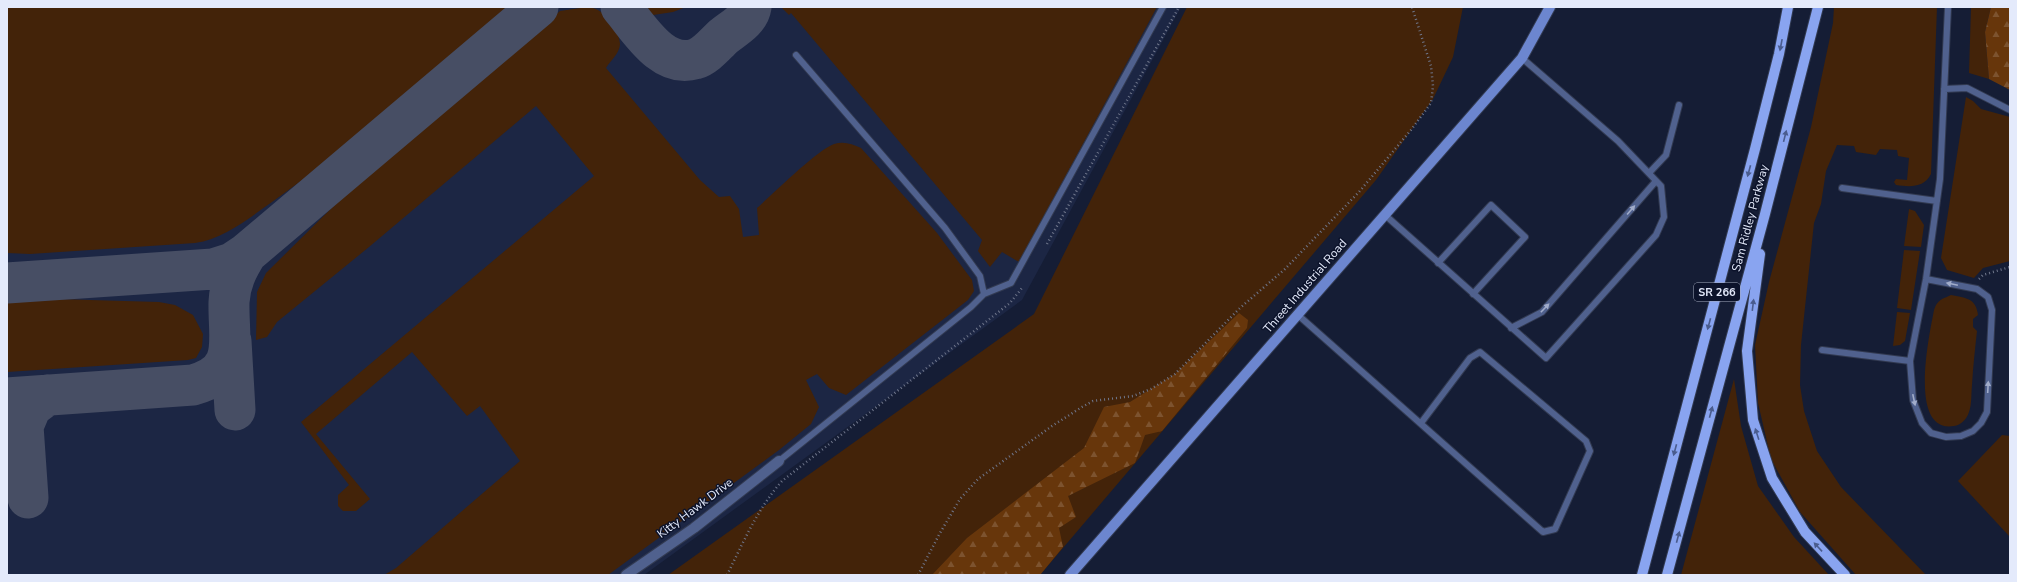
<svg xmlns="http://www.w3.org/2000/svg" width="2017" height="582" font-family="'Nunito Sans',sans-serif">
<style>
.built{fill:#1c2644}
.grass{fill:#432309}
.forest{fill:url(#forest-firs)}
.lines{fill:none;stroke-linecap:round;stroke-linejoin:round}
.taxiway{stroke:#474e64;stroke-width:41}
.lane-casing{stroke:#323a51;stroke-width:8}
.street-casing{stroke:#323a51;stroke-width:12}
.secondary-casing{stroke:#323a51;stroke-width:12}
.primary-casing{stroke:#323a51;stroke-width:12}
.path{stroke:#6f768b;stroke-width:2.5;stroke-dasharray:1 3;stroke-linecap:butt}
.lane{stroke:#50618e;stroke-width:6}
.street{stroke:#50618e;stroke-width:10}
.secondary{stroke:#6c86cf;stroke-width:10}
.primary{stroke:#89a4f0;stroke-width:10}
.oneway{fill:#4a5c8e}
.oneway2{fill:#a1acca}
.labels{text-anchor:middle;stroke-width:3;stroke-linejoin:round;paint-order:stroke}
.shield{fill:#0c132b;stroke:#a3aabd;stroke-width:1}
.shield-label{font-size:11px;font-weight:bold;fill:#e4eafb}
.street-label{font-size:12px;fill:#e4eafb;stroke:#0c132b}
</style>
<defs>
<pattern id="forest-firs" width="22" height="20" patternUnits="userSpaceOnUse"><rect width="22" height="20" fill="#67360b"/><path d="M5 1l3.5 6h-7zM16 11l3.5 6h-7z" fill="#7d532f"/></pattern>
</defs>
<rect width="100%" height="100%" fill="#151d35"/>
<path class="built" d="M 7,7 L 1181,7 L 1022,300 L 644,575 L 7,575 Z"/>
<path class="grass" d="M 7,7 L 511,7 C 432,73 356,143 272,202 C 249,218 224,239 195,243 L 30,254 L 7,253 Z
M 587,7 C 603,7 619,28 620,44 C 620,53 610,61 606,68 L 700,180 L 719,197 L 730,196 L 739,209 L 743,237 L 759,235 L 757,208 C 773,194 817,150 834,144 C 844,141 852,144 861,148 L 937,233 L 972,280 L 974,291 L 968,300 L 846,395 L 829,388 L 817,374 L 806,380 L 819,407 L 811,424 L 779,450 L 608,575 L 384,575 L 396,568 L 520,461 L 480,406 L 467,416 L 412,352 L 316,434 L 370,499 L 356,511 L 343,511 L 338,506 L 338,495 L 349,485 L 301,422 L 594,176 L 536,106 L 369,247 L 277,322 L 267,337 L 256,340 L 257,292 L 266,273 L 364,176 L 560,11 Z
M 644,7 L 686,7 L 673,12 L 653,15 Z
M 781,7 L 1157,7 L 1019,262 L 1002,252 L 990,267 L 978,251 L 982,240 L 791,13 L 789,15 Z
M 1187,7 L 1463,7 L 1453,57 L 1433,99 L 1376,180 L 1040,575 L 668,575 L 1034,314 Z
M 1834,7 L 1937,7 L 1931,174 C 1924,188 1910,187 1896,185 L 1894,182 L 1896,179 L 1907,180 L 1909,158 L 1898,156 L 1897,150 L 1880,149 L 1876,155 L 1856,152 L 1854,146 L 1837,145 L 1826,171 L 1821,204 L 1814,223 L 1801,345 L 1800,385 L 1804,411 L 1817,451 L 1841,487 L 1926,575 L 1856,575 L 1800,512 L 1771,459 L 1758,403 L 1755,345 L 1769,282 L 1811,127 L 1833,23 Z
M 1971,7 L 1991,7 L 1985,32 L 1989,79 L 1969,73 Z
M 1966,97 L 1973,101 L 1981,109 L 2010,117 L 2010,261 L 1983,268 L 1974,278 L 1947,270 L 1941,258 Z
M 1909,209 L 1915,211 L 1924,225 L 1921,247 L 1904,246 Z
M 1904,250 L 1920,251 L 1911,310 L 1897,308 Z
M 1951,295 C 1966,298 1976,298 1978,315 L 1973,319 L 1973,327 L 1977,331 C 1975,349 1973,367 1972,385 C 1971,394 1972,404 1969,412 C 1967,419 1961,425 1954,426 C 1907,434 1930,332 1934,310 C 1937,300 1942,299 1951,295 Z
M 56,299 L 159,302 L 175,305 L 193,315 L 203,334 L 202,347 L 196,358 L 188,360 L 7,372 L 7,302 Z
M 1897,312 L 1910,313 L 1905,341 L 1900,345 L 1893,346 Z
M 1734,379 L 1741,426 L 1758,486 L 1794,537 L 1829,575 L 1681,575 Z
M 2002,435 L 2010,436 L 2010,537 L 1958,481 Z"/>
<path class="forest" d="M 1991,7 L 2010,7 L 2010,90 L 1989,79 L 1985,32 Z
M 1239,313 L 1248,320 L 1247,328 L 1162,431 L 1145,435 L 1135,463 L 1068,496 L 1076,517 L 1059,528 L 1063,547 L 1040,575 L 932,575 L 967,538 L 1084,448 L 1104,407 L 1130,402 L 1175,374 Z"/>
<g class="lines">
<path class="taxiway" d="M 621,7 C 639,28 662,69 695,59 C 706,56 716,43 724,36 C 734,28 749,20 751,7
M 7,283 L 213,269 L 232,263 L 247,253 L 538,7
M 231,341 L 235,410
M 7,398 L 193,385 C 241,372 228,341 229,302 C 230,283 237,269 247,253
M 28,498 L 23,426 L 31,407 L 47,395"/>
<defs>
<path id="lane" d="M 1944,89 L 1967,88 L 2010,110
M 1649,173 L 1666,155 L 1679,105
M 1842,188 L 1937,201
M 1385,215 L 1546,358 L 1656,235 L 1664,217 L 1661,186 L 1618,141 L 1522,58
M 1438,263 L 1491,205 L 1525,237 L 1473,294
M 1926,279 L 1977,289 L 1988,297 L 1992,310 L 1987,412 L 1981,423 L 1973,431 L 1961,436 L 1946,437 L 1931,433 L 1922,423 L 1913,400 L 1910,361 L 1926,279 L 1940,179 L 1948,7
M 984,294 L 1011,283 L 1163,7
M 1298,315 L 1543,532 L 1555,529 L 1590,451 L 1586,441 L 1480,352 L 1470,358 L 1421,423
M 1511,328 L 1542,312 L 1656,181
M 1822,350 L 1910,361
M 779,461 L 971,307 L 984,294 L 980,276 L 945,228 L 796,55"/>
<path id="street" d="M 626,575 L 694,528 L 779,461"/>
<path id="secondary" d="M 1070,575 L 1522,58 L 1550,7"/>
<path id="primary" d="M 1760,254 L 1747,351 L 1753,420 L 1772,478 L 1805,532 L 1845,575
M 1642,575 L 1755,149 L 1779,54 L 1788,7
M 1667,575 L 1765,214 L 1818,7"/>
</defs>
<use href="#lane" class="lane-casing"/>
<use href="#street" class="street-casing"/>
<use href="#secondary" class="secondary-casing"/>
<use href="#primary" class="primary-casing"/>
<path class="path" d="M 1047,244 L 1179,7
M 1979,279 L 1983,275 L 2010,267
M 727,575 C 743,543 758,508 782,481 L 1010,303 L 1022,288
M 918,575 L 940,533 L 960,499 L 978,479 L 1052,426 L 1082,407 L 1093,401 L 1133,396 L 1151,389 L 1175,374 L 1240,308 L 1285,269 L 1359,192 L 1411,130 L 1431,103 L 1433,86 L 1431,66 L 1412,7"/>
<use href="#lane" class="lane"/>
<use href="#street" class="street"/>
<use href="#secondary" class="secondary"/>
<use href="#primary" class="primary"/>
</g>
<defs><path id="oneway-solid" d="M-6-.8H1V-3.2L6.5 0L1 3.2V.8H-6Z"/></defs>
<g class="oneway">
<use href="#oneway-solid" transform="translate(1781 45) rotate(101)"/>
<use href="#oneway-solid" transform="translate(1785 136) rotate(-76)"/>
<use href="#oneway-solid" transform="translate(1749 171) rotate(105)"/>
<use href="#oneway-solid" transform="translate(1753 305) rotate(-83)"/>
<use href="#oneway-solid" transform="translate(1709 324) rotate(105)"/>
<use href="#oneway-solid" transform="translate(1711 412) rotate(-75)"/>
<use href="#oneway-solid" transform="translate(1757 434) rotate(-108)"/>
<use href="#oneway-solid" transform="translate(1675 450) rotate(105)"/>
<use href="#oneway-solid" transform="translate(1678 537) rotate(-75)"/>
<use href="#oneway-solid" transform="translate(1818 547) rotate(-133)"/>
</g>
<g class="oneway2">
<use href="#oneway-solid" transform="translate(1631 210) rotate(-49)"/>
<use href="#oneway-solid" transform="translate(1952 284) rotate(-168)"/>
<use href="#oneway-solid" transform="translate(1545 308) rotate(-46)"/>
<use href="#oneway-solid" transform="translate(1988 387) rotate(-87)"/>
<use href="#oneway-solid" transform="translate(1914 400) rotate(78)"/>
</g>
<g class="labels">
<rect class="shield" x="1694" y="283" width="46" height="18" rx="3"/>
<g class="shield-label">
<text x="1717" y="296">SR 266</text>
</g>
<g class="street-label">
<text transform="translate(1750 218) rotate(-75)" y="4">Sam Ridley Parkway</text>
<text transform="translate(1305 286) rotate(-49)" y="4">Threet Industrial Road</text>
<text transform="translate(695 508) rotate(-37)" y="4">Kitty Hawk Drive</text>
</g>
</g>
<rect width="2017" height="582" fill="none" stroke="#e4eafb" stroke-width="16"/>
</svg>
